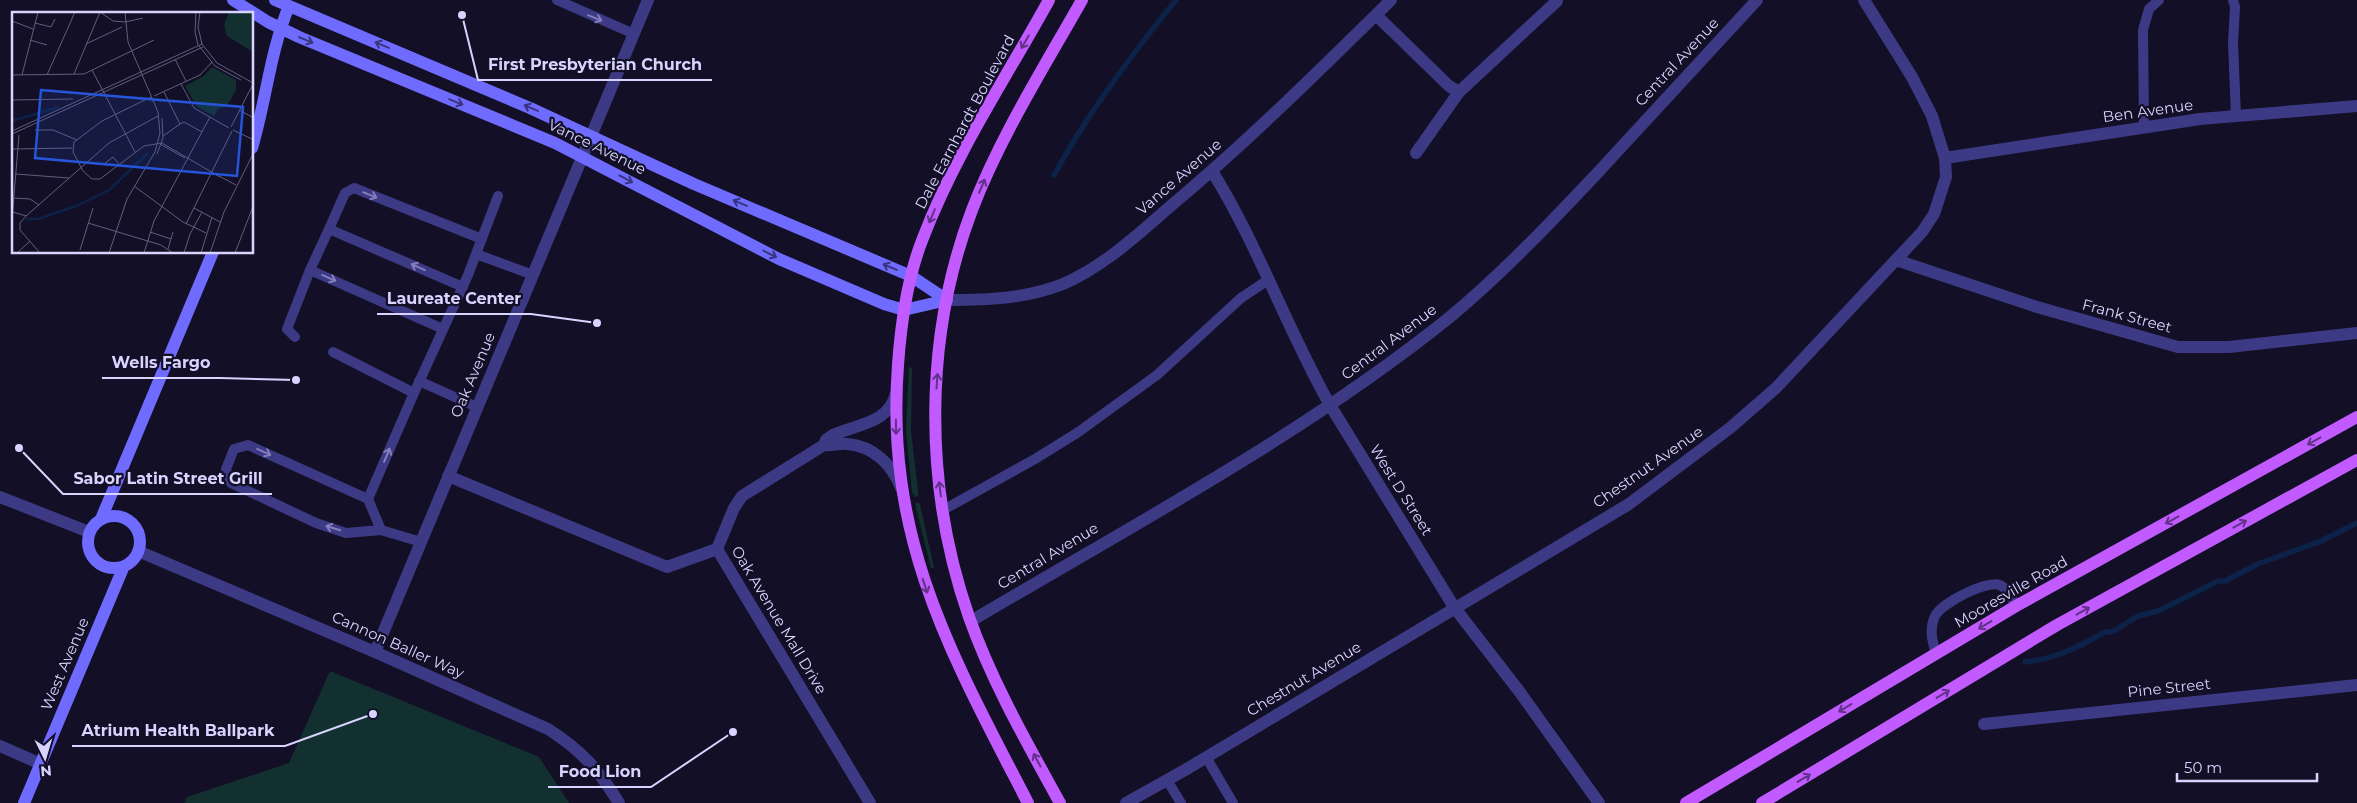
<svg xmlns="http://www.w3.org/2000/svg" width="2357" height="803" font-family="Montserrat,sans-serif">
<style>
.grass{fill:#12302f}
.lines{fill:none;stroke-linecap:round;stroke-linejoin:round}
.stream{stroke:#0c2248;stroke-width:5.5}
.lane{stroke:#3d3a85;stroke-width:10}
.street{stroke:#3d3a85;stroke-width:12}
.secondary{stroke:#6f6bff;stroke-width:12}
.primary{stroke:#c25bff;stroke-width:12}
.oneway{stroke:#837fbc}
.oneway2{stroke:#38347d}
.oneway3{stroke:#623188}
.labels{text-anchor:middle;stroke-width:4.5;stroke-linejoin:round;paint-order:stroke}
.street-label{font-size:15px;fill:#d9d4ff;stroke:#130f26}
.inset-river{fill:none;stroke:#0c2248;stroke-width:2.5}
.inset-road{fill:none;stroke:#625e7d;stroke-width:1}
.view{fill:#2655da;fill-opacity:0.15;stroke:#2655da;stroke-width:2.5}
.inset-edge{fill:none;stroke:#d9d4ff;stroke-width:2.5}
.leader{fill:none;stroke:#d9d4ff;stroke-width:2}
.callout-dot{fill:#d9d4ff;stroke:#130f26;stroke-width:2}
.callout-label{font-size:16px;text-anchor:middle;font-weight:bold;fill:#d9d4ff;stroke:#130f26;stroke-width:4.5;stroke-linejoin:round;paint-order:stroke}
</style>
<rect width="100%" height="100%" fill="#130f26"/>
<path class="grass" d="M 909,367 L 912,368 L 911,431 L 918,491 L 918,496 L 915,497 L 912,492 L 906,431 Z
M 917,502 L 920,504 L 934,568 L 931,568 L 915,504 Z
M 330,671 L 539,757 L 569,803 L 184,803 L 187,797 L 289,763 Z"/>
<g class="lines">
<path class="stream" d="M 1054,175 C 1088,113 1131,55 1176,0
M 2025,662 C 2055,659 2079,647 2105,632 L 2112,632 L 2138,616 L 2158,611 L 2218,581 L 2225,581 L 2258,564 L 2321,541 L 2357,523"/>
<path class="lane" d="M 557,0 L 634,34
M 2233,0 L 2235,7 L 2233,43 L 2236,116
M 2144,127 L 2143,30 L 2149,9 L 2159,0
M 329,229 L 310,270 L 443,329
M 476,254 L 533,275
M 463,287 L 329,229 L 345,193 L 354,188 L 482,239
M 295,337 L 287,329 L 310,270
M 333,352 L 414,393 L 368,499
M 419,381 L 477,407
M 414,393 L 468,275 L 498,196
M 943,510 L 1035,459 L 1077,433 L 1157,375 L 1241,298 L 1268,280
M 381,530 L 368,499 L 248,445 L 234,449 L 226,469 L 231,483 L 316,523 L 346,533 L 381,530 L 421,542
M 1936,654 C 1932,640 1929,629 1935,616 C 1942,603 1986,580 2000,585 C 2008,589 2012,598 2016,606
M 1206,757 L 1233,803
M 1167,780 L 1181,803"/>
<path class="street" d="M 1376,15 L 1449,86 L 1459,92 L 1557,1
M 1416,153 L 1459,92
M 1945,158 L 2200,119 L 2357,106
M 1212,171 C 1258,245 1287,329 1330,405 L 1454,607 L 1519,691 L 1599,803
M 1896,260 L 2037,307 L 2178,347 L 2229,347 L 2357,333
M 947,300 C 987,300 1025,299 1063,284 C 1105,266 1138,234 1173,204 C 1249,140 1320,70 1391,0
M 824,445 C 832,446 839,443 847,444 C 873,446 892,464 901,488
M 448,476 L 667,567 L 717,549 L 870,803
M 0,497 L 89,532
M 717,549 L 734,508 L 742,496 L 824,445 L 826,440 L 833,435 C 857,424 889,424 896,393
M 138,551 L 375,652 L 548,729 C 581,750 599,770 619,803
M 971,621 C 1133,525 1303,435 1450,317 C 1505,271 1553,220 1602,168 C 1654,112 1706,56 1757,0
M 375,652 L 648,0
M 1984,724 L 2357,685
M 0,746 L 41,764
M 1126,803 L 1185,770 L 1629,504 L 1730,428 L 1776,388 L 1922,232 L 1934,214 L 1946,177 L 1945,158 L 1932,116 L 1912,77 L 1864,0"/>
<path class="secondary" d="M 233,0 L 268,22 L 299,37 L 555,143 L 779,259 L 884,304 L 904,310 L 947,300
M 275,0 L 530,108 L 694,184 L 911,276 L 947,300
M 252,148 C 266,101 270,52 289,6
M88 542a26 26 0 1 1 52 0a26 26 0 1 1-52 0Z
M 101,519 L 213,252
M 24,803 L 124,566"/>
<path class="primary" d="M 1028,803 C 951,654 885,540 898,365 C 901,322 907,278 923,238 C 955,154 1006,78 1049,0
M 1060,803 C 1027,743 992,682 969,617 C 924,488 923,339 972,210 C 1000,137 1043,69 1082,0
M 1686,803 L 2016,606 L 2357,417
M 1762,803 L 2057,625 L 2357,460"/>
</g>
<defs><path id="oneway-shaft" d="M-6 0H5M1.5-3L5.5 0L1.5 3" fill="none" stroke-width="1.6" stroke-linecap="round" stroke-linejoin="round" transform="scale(1.25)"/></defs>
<g class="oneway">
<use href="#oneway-shaft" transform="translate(595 18) rotate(22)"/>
<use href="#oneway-shaft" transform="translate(370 195) rotate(22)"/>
<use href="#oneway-shaft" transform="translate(418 267) rotate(-156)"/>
<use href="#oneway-shaft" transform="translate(329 278) rotate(24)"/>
<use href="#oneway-shaft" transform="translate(264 452) rotate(25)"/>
<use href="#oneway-shaft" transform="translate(387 455) rotate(-67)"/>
<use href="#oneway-shaft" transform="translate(333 528) rotate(-163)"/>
</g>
<g class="oneway2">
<use href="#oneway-shaft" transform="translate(306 40) rotate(23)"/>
<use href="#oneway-shaft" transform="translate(382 45) rotate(-157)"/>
<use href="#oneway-shaft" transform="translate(456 102) rotate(22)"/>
<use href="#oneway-shaft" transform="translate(531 108) rotate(-157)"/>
<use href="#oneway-shaft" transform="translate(626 179) rotate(28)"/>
<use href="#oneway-shaft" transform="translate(740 203) rotate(-157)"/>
<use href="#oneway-shaft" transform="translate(770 254) rotate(27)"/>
<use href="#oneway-shaft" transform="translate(890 267) rotate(-157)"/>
</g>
<g class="oneway3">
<use href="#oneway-shaft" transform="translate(1025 42) rotate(120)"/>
<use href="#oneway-shaft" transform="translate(982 186) rotate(-67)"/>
<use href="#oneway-shaft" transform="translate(932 216) rotate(113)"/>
<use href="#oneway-shaft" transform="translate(937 381) rotate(-86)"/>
<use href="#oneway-shaft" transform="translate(896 427) rotate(89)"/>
<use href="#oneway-shaft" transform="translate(2314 441) rotate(151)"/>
<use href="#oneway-shaft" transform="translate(940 489) rotate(-97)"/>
<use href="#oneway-shaft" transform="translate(2172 520) rotate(151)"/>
<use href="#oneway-shaft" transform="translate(2240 524) rotate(-29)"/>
<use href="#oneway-shaft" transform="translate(925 586) rotate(72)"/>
<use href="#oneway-shaft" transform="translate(2083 611) rotate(-29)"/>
<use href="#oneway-shaft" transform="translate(1985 625) rotate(149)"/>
<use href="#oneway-shaft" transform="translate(1943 694) rotate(-31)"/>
<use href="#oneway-shaft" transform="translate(1845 708) rotate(149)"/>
<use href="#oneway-shaft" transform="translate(1037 760) rotate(-118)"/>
<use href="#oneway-shaft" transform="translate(1804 778) rotate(-31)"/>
</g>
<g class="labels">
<g class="street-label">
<text transform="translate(1677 62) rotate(-47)" y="5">Central Avenue</text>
<text transform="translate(2148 111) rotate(-8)" y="5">Ben Avenue</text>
<text transform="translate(965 122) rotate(-62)" y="5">Dale Earnhardt Boulevard</text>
<text transform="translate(597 147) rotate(26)" y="5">Vance Avenue</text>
<text transform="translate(1179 177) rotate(-41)" y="5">Vance Avenue</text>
<text transform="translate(2127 316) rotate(15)" y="5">Frank Street</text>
<text transform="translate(1389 342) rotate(-37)" y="5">Central Avenue</text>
<text transform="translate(473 375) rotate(-67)" y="5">Oak Avenue</text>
<text transform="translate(1648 467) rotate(-35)" y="5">Chestnut Avenue</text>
<text transform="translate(1401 490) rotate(58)" y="5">West D Street</text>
<text transform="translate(1048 556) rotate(-31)" y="5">Central Avenue</text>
<text transform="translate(2011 592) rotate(-30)" y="5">Mooresville Road</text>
<text transform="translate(779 620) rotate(59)" y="5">Oak Avenue Mall Drive</text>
<text transform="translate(398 645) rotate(24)" y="5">Cannon Baller Way</text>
<text transform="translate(65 664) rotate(-67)" y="5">West Avenue</text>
<text transform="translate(1304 679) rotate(-31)" y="5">Chestnut Avenue</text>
<text transform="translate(2169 688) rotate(-6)" y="5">Pine Street</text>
</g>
</g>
<g transform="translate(12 12)">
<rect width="241" height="241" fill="#130f26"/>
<path d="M 217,0 L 241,0 L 241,40 L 215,24 L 212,13 ZM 200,55 L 224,68 L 224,78 L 215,94 L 206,97 L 202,104 L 185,95 L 173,74 L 192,64 Z" fill="#12302f"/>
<path class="inset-river" d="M 0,109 L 47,95M 14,207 L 26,207 L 64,194 L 97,178 L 136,141"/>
<path class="inset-road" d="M 88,0 L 101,9 L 113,10M 184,0 L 183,20 L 186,33M 188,0 L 186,15 L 190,32M 0,9 L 21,17M 113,10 L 131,6M 23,11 L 39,15 L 43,7M 18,28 L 35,33M 74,32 L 110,15M 187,34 L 203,54 L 229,68M 163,47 L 174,69M 80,58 L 123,140M 62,62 L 88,0M 0,63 L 72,62 L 142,28M 10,63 L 26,0M 35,63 L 63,0M 169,72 L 182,96 L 217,116M 152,80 L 168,112 L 172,110 L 190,120M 142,84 L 188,63 L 200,50M 139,85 L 90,109 L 62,130 L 61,140 L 71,159 L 80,167 L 88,167 L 132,134 L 150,131 L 208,165M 0,88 L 61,87M 227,98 L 242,106M 219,115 L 240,74M 23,118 L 41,118 L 65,128M 221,118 L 242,128M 0,119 L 190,32 L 205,51 L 241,71M 0,122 L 191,35M 151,124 L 168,112M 148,132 L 173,146M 0,137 L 60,136M 145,142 L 151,126 L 150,106M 92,152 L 101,145 L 107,152M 4,162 L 57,166M 207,164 L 224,173M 122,174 L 171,210 L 194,221M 2,186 L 18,187 L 27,193M 182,196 L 208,210M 1,200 L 14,204 L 97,131 L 146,104M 14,204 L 8,211 L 8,218 L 28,241M 0,207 L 7,123M 76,211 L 149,233 L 161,241M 174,212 L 220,119M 138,220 L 159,227M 156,237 L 161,220M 68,238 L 81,196M 5,241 L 18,229M 97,241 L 115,187 L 143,140 L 148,121 L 146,100 L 116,30 L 113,0M 132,241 L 142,209 L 198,105M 172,241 L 178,222 L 190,200M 189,241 L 200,205M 198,241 L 212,200 L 242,140M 223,241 L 242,192"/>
<path class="view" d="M 29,78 L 231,95 L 225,164 L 23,146 Z"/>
<rect width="241" height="241" class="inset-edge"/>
</g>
<path class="leader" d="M462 15L478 80H712M597 323L531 314H377M296 380L220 378H102M19 448L63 494H272M373 714L285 746H72M733 732L651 787H548"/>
<g class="callout-dot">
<circle cx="462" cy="15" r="5"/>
<circle cx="597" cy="323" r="5"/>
<circle cx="296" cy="380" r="5"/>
<circle cx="19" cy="448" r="5"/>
<circle cx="373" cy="714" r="5"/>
<circle cx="733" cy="732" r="5"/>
</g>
<g class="callout-label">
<text x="595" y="70">First Presbyterian Church</text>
<text x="454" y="304">Laureate Center</text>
<text x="161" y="368">Wells Fargo</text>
<text x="168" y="484">Sabor Latin Street Grill</text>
<text x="178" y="736">Atrium Health Ballpark</text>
<text x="600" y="777">Food Lion</text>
</g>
<g transform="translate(45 758) rotate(175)" stroke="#130f26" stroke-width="4" paint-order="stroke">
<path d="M0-4L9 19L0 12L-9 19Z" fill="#d9d4ff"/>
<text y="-8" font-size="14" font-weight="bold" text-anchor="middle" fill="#d9d4ff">N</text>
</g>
<path d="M2177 773v8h140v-8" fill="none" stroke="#d9d4ff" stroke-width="2.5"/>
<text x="2184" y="773" font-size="15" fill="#d9d4ff" stroke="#130f26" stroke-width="4" paint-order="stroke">50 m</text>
</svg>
